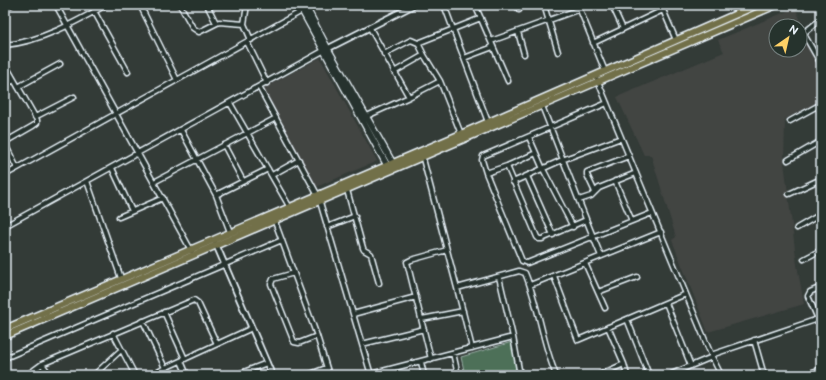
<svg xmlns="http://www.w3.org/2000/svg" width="826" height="380" font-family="'Balsamiq Sans',sans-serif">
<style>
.built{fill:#434543;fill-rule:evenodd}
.green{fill:#4e6f59;stroke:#9bb0a8}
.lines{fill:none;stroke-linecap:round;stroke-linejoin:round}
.minor-casing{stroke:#e8f1f8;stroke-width:7}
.tertiary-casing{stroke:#e8f1f8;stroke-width:8}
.secondary-casing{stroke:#e8f1f8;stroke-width:8}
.primary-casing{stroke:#e8f1f8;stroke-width:9}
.minor{stroke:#26332d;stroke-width:4}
.tertiary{stroke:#26332d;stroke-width:4.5}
.secondary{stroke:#26332d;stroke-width:5.5}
.primary{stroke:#726f4a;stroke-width:6}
</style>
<rect width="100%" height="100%" fill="#333b37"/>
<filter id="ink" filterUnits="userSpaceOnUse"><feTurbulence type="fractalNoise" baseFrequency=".025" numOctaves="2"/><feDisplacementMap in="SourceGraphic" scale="8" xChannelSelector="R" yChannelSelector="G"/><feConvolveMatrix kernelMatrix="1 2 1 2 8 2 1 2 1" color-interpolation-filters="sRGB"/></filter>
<g filter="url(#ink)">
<path class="built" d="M 795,8 L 821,64 L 821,100 L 785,119 L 784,162 L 797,265 L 804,304 L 708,332 L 672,240 L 676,237 L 651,155 L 644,155 L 617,97 L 724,52 L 718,40 ZM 776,26 L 800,26 L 800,50 L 776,50 Z
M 320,58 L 377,161 L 316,187 L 262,89 Z"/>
<path class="green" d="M 512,342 L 517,375 L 465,375 L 461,357 Z"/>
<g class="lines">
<defs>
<path id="minor" d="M 56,5 L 192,252
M 140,5 L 177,80
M 180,5 L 193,28 L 199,32 L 219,22 L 244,24
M 207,5 L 216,23
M 247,5 L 244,24 L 251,40
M 444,5 L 488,122
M 475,5 L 508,81
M 517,5 L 519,10
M 544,5 L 558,52
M 578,5 L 605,71
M 612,5 L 623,29
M 661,5 L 676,40
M 5,6 L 11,5
M 94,11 L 128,72
M 821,19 L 805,32 L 805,36 L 821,64
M 370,28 L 409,97
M 518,32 L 524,54
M 491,41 L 580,9
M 247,42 L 267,83
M 418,43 L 481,18
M 593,43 L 663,10
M 5,45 C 40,42 76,22 106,5
M 384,54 L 411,40 L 418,43 L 424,55 L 394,72
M 424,55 L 440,81 L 461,134
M 464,58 L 493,47
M 5,64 L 37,120 L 37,123 L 33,126 L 5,142
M 597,79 L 712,357 L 721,375
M 5,85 L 14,80
M 18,87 L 60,64
M 259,87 L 317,194
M 230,103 L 289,206
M 607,103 L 483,156 L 482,160 L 486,173 L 522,261 L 527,263 L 652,213
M 542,106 C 562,156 580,206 601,256
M 367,116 L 409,97 L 440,81
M 35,117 L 74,97
M 790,121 L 821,104
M 181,130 L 216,195 L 230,232
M 529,137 L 543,169 L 573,227
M 5,144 L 17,168
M 224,145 L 243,181
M 422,155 L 457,288 L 472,348
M 788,160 L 821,141
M 507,166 L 537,237 L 539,239 L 542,239 L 586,220
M 112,168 L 132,211
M 486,173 L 507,166 L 536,153
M 5,175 L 302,11
M 272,175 L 299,160
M 527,176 L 553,235
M 87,181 L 121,278
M 615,181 L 632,221
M 154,182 L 276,118
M 513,182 L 562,160 L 621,138
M 347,190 L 363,248 L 364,250 L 371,254 L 379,283
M 595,192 L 587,175 L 587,172 L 629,156
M 789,194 L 821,179
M 216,195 L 268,169
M 579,200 L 591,196 L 599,188 L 636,173
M 320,202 L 371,375
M 119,217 L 163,198
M 274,219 L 317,336 L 329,375
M 5,226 L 323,51
M 327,227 L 355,216
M 797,228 L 821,214
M 804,259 L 821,250
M 585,263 L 605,308
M 294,273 L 273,279 L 271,284 L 294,342 L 299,343 L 317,336
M 554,276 L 578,340 L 686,294
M 499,277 L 513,337 L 520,375
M 530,285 L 661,232
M 457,288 L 519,271 L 525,273 C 539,306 542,342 556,375
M 598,292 L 637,277
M 666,303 L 691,366
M 164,312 L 185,359
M 353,314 L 416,297
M 422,319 L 463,311
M 627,319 L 649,375
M 818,319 L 808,296 L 810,292 L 821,287
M 143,321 L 165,368
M 608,327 L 624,364 L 627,375
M 113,333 L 135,375
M 754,340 L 764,375
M 362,344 L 424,329
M 453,353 L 458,375
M 711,355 L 821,318
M 5,358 L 282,240
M 431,359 L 407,262 L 411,260 L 447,250
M 181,361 L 187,375
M 421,362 L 424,375
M 42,364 L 50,375
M 5,371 L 7,375
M 371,374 L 513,337
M 27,375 L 42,364 L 194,300 L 198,303 L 217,344
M 94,375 L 121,350
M 152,375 L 165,368 L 252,328
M 236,375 L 267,363
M 308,375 L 326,368
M 599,375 L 624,364
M 669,375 L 712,357
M 804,375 L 821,369"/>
<path id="tertiary" d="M 325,50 L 414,5
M 215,242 L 272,375"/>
<path id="secondary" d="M 299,5 L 389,169
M 305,5 L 328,49 L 395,167"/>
<path id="primary" d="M 5,329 L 461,134 L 757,5
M 5,336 L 776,5"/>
</defs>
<use href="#minor" class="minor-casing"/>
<use href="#tertiary" class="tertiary-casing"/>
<use href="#secondary" class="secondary-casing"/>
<use href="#primary" class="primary-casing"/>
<use href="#minor" class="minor"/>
<use href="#tertiary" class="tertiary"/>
<use href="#secondary" class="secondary"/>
<use href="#primary" class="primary"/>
</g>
</g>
<rect width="826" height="380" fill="none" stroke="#26332d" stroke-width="20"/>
<rect x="10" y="10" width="806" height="360" fill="none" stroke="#e8f1f8" stroke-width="1.5" filter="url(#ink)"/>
<g transform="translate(788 38) rotate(34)"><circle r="19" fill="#26332d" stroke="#747f7e"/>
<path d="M0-3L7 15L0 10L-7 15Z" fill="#ffd166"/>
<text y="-6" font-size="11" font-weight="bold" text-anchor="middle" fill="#e8f1f8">N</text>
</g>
</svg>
